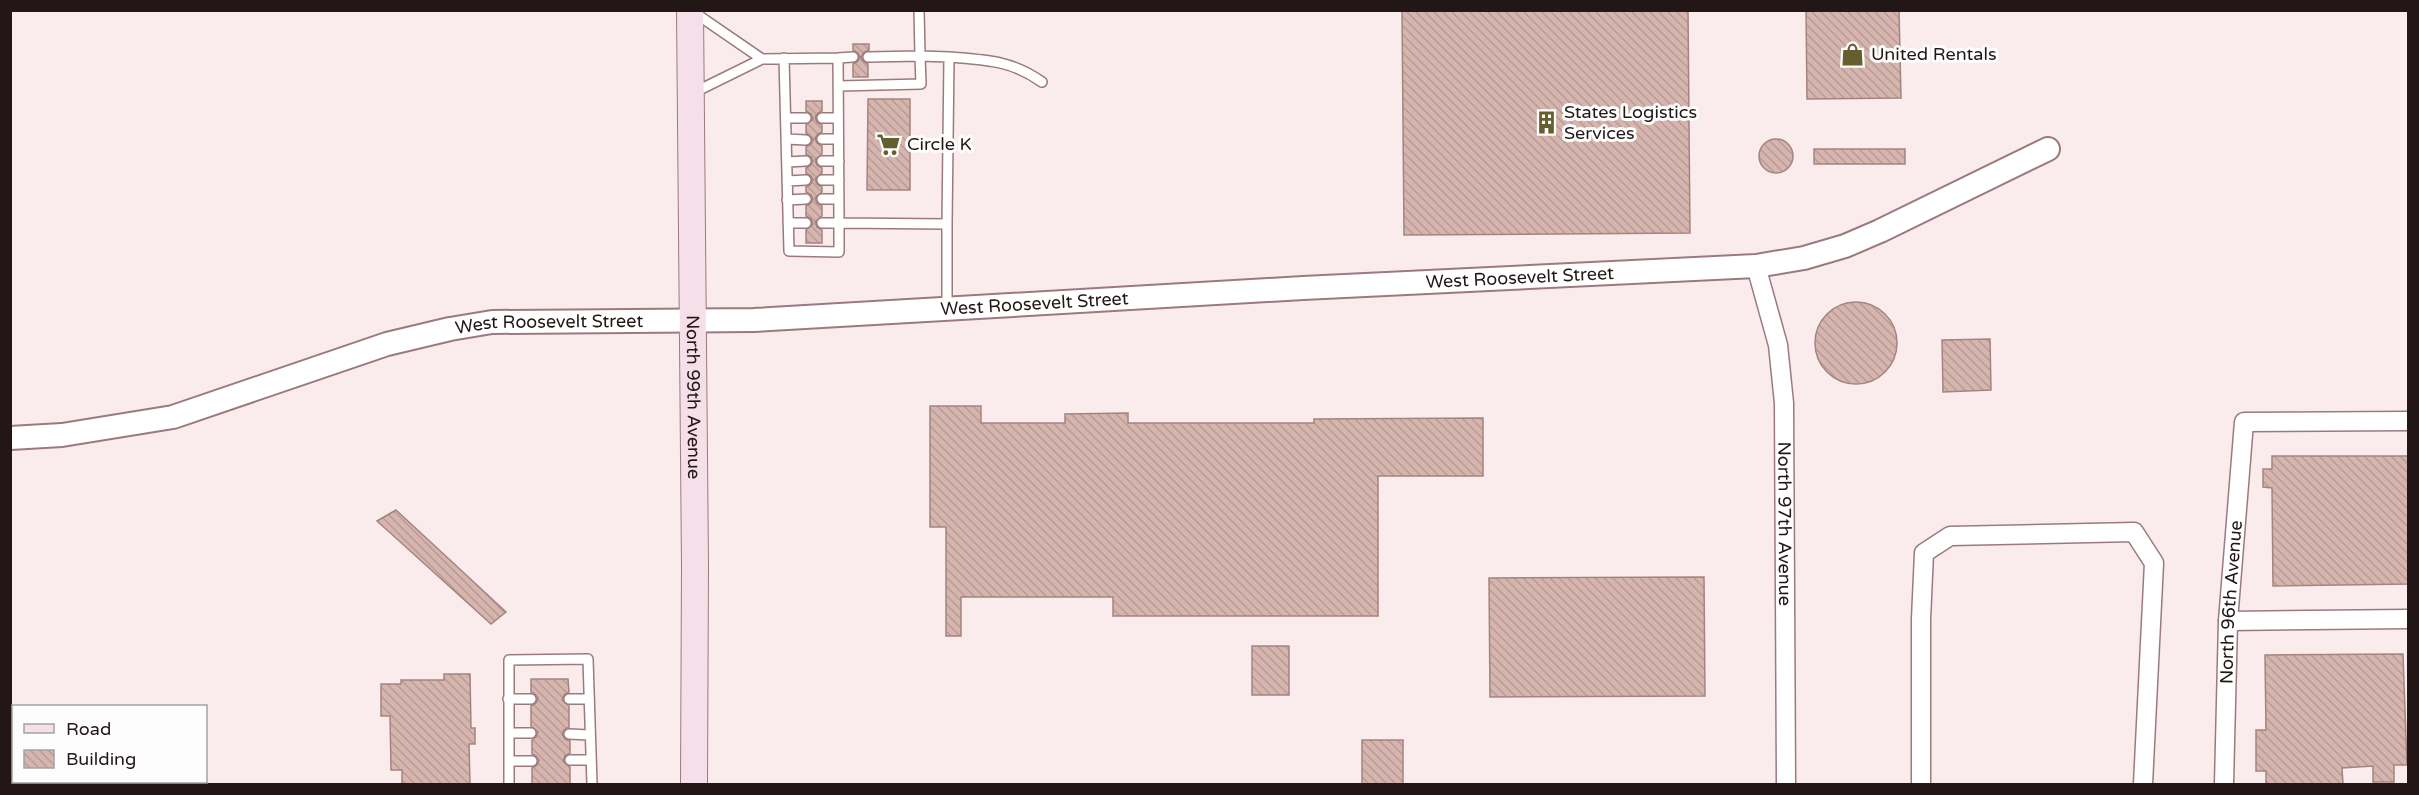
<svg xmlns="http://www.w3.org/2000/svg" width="2419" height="795" font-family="'Varela Round',sans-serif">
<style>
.building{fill:url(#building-back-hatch);stroke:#a4847f;stroke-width:1.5}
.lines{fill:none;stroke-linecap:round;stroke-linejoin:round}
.service-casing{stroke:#9b7a7e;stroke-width:12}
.minor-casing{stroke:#9b7a7e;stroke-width:21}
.tertiary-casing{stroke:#9b7a7e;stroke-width:26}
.secondary-casing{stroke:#9b7a7e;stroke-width:28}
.service{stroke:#fff;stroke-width:9}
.minor{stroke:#fff;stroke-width:18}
.tertiary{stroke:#fff;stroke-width:22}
.secondary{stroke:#f5e0e9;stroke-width:26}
.labels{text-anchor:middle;stroke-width:6;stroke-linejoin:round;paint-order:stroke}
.poi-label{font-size:18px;fill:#221617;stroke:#fdfdfd;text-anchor:start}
.street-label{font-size:18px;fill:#221617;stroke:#fdfdfd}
</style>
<defs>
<pattern id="building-back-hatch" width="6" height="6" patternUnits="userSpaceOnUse" patternTransform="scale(1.5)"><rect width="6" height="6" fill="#d7b5af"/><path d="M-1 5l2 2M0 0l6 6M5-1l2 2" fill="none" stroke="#b89b96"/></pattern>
</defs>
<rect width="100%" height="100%" fill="#faeced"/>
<path class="building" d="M 1402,10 L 1688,10 L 1690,233 L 1404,235 Z
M 1806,10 L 1899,10 L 1901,98 L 1807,99 Z
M 853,44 L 869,44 L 869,50 L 864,52 L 861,57 L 863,61 L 868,64 L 868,77 L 853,77 L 853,64 L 857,62 L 860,57 L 858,53 L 853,50 Z
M 868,99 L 910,99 L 910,190 L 867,190 Z
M 806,101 L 822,101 L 822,111 L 818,113 L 815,117 L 817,122 L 822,125 L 822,132 L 818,134 L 815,138 L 817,143 L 822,146 L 822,154 L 815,160 L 817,165 L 822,168 L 822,173 L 815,179 L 817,184 L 822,187 L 822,192 L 815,198 L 817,203 L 822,206 L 822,216 L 815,222 L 817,227 L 822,230 L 822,243 L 806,243 L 806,230 L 813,224 L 811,219 L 806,216 L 806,206 L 810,204 L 813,199 L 811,195 L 806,192 L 806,187 L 810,185 L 813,180 L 811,176 L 806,173 L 806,168 L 810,166 L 813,161 L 811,157 L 806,154 L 806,147 L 811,144 L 813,140 L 806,133 L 806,125 L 813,119 L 811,114 L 806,111 Z
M1759 156a17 17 0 1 1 34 0a17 17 0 1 1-34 0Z
M 1814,149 L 1905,149 L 1905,164 L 1814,164 Z
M1815 343a41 41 0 1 1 82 0a41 41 0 1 1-82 0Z
M 1990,339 L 1991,390 L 1943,392 L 1942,340 Z
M 930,406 L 981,406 L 981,423 L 1065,423 L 1065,414 L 1128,413 L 1128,423 L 1314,423 L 1314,419 L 1483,418 L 1483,476 L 1378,476 L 1378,616 L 1113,616 L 1113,597 L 961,597 L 961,636 L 946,636 L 946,527 L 930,527 Z
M 2272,456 L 2409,456 L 2409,584 L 2273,586 L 2272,488 L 2263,487 L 2263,469 L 2272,469 Z
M 396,510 L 450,560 L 506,612 L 491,624 L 377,521 Z
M 1704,577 L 1705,696 L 1490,697 L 1489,578 Z
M 1252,646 L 1289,646 L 1289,695 L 1252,695 Z
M 2403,654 L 2407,765 L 2394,765 L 2394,782 L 2373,782 L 2373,766 L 2342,768 L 2343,784 L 2266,784 L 2266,771 L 2256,771 L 2256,730 L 2266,730 L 2265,655 Z
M 444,674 L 470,674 L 471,728 L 475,728 L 475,744 L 469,744 L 470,784 L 402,784 L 402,770 L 391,770 L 390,716 L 381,716 L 381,684 L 401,684 L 401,680 L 444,680 Z
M 531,679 L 568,679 L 569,692 L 564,695 L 562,700 L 569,706 L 569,727 L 564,730 L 562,734 L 565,739 L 570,741 L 570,753 L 565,756 L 563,761 L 570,767 L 570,784 L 532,784 L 532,768 L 537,765 L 539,760 L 536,756 L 532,754 L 532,740 L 536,737 L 538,732 L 531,726 L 531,706 L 536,703 L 538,698 L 535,694 L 531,692 Z
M 1362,740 L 1403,740 L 1403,784 L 1362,784 Z"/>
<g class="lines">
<defs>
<path id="service" d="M 919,10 L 920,56 L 949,57 L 947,224
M 695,13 L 762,59
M 949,57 C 986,60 1011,60 1042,82
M 784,58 L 789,251 L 839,252 L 839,223 L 822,223
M 838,58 L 853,57
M 839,86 L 921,84 L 920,56 L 868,57
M 693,93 L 762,59 L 838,58 L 839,223 L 947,224 L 947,308
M 786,118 L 806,118
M 822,118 L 838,118
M 786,139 L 806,140
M 822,139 L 838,139
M 822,161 L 839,161
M 787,162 L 806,161
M 822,180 L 839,180
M 787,181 L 806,180
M 822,199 L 839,199
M 787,200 L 806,199
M 788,223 L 806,223
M 508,699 L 531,699
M 569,699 L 589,699
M 509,733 L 531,733
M 569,734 L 589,735
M 570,760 L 590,760
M 509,761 L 532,761
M 509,784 L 509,660 L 588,659 L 592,784"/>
<g id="minor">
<path id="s1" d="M 1756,266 L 1778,345 L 1784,403 L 1786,784"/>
<path d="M 2228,621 L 2408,619"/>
<path d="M 1921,784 L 1921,619 L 1924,553 L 1950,536 L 2134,532 L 2154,563 L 2143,784"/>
<path id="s2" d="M 2224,784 L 2228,621 L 2244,422 L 2408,421"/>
</g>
<g id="tertiary">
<path id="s3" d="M 10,438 L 62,435 L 173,417 L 387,344 L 450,329 L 492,322 L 754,320 L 1303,288 L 1756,266 L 1804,258 L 1845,246 L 1880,231 L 2048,149"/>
</g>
<g id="secondary">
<path id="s4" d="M 690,10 L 695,567 L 694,784"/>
</g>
</defs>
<use href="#service" class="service-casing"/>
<use href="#minor" class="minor-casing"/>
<use href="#tertiary" class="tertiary-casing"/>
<use href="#secondary" class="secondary-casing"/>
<use href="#service" class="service"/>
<use href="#minor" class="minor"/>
<use href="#tertiary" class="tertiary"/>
<use href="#secondary" class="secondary"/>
</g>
<defs>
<symbol id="shop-bare" viewBox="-9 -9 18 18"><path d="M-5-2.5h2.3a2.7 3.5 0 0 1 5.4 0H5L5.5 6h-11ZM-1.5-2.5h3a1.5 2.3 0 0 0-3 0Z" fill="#645f2c" stroke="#fdfdfd" stroke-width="2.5" paint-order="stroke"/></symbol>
<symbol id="building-bare" viewBox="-9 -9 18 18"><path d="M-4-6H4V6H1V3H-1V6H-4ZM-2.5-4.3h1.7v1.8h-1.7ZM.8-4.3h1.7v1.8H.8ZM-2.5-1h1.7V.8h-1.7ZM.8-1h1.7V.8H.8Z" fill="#645f2c" stroke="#fdfdfd" stroke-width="2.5" paint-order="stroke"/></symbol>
<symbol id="supermarket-bare" viewBox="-9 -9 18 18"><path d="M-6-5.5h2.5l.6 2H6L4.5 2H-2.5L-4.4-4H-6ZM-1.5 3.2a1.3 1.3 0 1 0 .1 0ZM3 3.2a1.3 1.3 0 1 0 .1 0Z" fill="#645f2c" stroke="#fdfdfd" stroke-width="2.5" paint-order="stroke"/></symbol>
</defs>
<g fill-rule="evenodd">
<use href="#shop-bare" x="1836" y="38" width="33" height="33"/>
<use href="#building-bare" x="1530" y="106" width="33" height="33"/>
<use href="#supermarket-bare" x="872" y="128" width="33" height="33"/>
</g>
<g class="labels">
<g class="poi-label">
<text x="1871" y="60">United Rentals</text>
<text x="1564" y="118">States Logistics<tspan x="1564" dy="21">Services</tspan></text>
<text x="907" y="150">Circle K</text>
</g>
<g class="street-label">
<text dy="6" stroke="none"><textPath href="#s3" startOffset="1527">West Roosevelt Street</textPath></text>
<text dy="6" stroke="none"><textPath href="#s3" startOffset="1041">West Roosevelt Street</textPath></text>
<text dy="6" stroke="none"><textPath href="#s3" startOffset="555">West Roosevelt Street</textPath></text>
<text dy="6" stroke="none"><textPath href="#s4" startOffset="387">North 99th Avenue</textPath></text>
<text dy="6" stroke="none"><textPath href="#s1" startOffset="261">North 97th Avenue</textPath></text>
<text dy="6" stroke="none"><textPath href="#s2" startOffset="182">North 96th Avenue</textPath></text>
</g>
</g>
<rect width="2419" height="795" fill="none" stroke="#221617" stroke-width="24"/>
<rect x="12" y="705" width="195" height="78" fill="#fdfdfd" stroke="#a5a1a1" stroke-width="1.5"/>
<rect x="24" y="724" width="30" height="9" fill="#f5e0e9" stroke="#a5a1a1" stroke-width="1.5"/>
<text x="66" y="735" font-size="18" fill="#221617">Road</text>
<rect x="24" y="750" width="30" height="18" fill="url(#building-back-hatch)" stroke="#a5a1a1" stroke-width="1.5"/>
<text x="66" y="765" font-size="18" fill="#221617">Building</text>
</svg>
